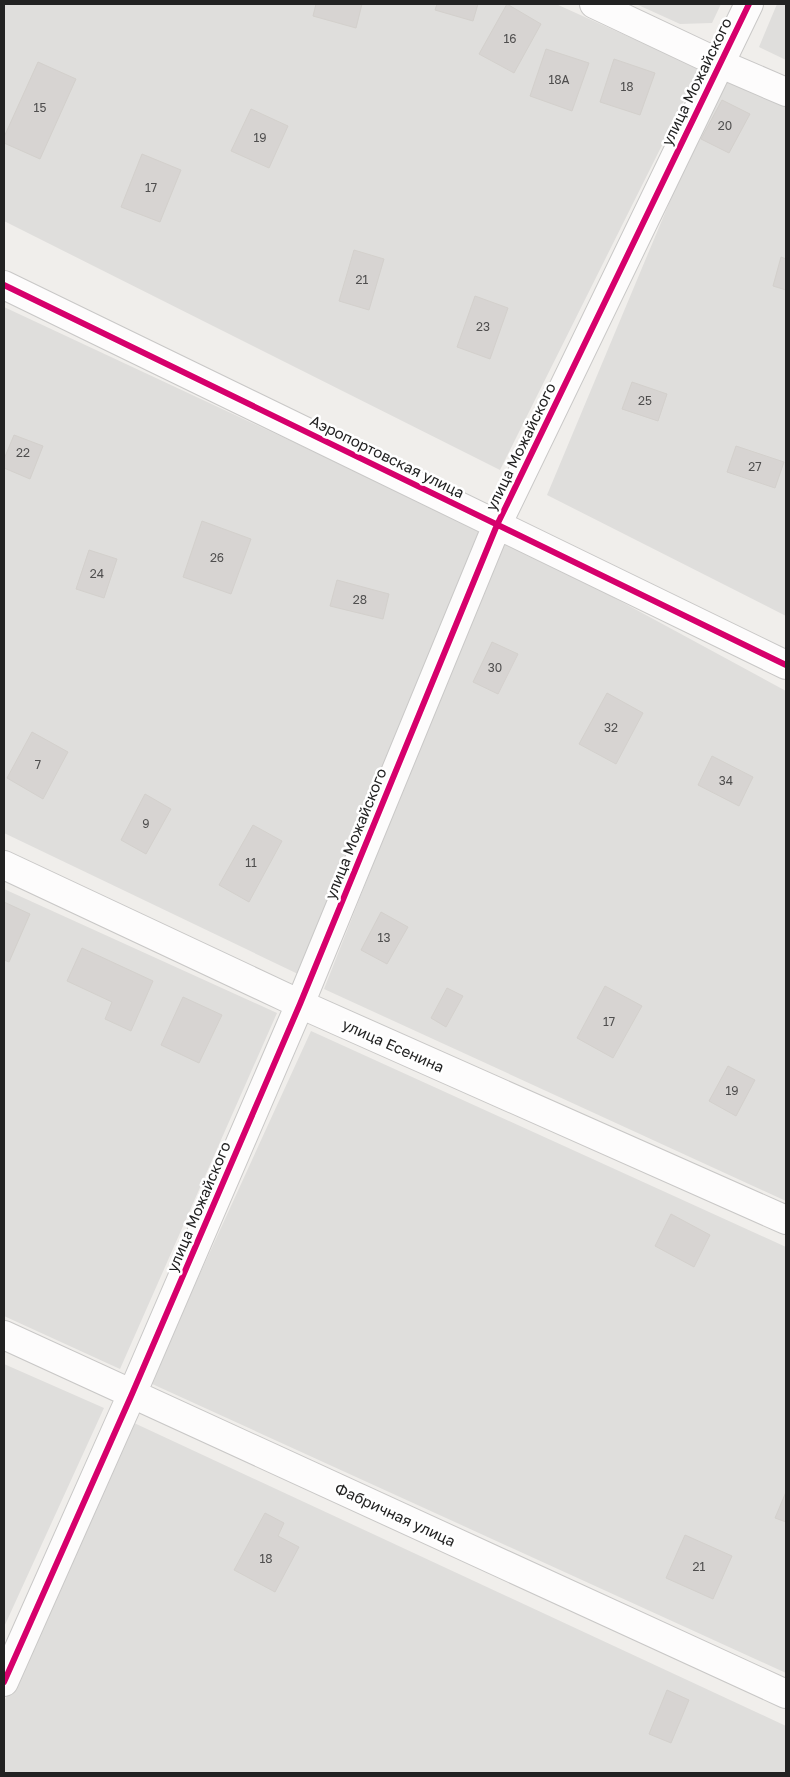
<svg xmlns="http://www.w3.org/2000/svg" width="790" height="1777" font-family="'Golos Text',sans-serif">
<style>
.residential{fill:#dfdedc}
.building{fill:#d7d4d2;stroke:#d3d0cc}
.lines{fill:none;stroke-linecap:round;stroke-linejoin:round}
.minor-casing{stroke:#c9c8c7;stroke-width:30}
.minor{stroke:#fdfcfc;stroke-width:28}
.cycleway-casing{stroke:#fff;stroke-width:9}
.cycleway{stroke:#d6006c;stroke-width:6}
.labels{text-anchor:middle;stroke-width:5;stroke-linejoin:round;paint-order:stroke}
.number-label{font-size:12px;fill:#4f4e4e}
.street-label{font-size:15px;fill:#222;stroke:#fff}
</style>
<rect width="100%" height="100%" fill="#f0eeeb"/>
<path class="residential" d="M 4,4 L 556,4 L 700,69 L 500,470 L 4,221 Z
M 636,4 L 721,4 L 712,23 L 680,24 Z
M 777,4 L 786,4 L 786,60 L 759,47 Z
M 724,72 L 786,100 L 786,616 L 547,495 Z
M 4,307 L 486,532 L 298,974 L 4,833 Z
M 502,537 L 786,691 L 786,1201 L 324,989 Z
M 4,889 L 277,1013 L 120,1369 L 4,1316 Z
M 311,1031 L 786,1247 L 786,1673 L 150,1383 Z
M 4,1364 L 104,1408 L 4,1627 Z
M 132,1422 L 786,1726 L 786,1773 L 4,1773 L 4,1702 Z"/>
<path class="building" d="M 316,4 L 362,4 L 356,28 L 313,16 Z
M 437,4 L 478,4 L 473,21 L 435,10 Z
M 507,4 L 541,24 L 514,73 L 479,54 Z
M 546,49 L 589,63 L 572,111 L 530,96 Z
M 614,59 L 655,73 L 640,115 L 600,102 Z
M 38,62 L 76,79 L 40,159 L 4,143 L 4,137 Z
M 722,100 L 750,114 L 729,153 L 701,139 Z
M 251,109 L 288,126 L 269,168 L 231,151 Z
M 142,154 L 181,170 L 160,222 L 121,207 Z
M 354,250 L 384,259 L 369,310 L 339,301 Z
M 781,257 L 786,259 L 786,290 L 773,286 Z
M 475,296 L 508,308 L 490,359 L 457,347 Z
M 632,382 L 667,394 L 658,421 L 622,409 Z
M 14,435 L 43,446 L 30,479 L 4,468 L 4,459 Z
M 736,446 L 784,462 L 775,488 L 727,472 Z
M 202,521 L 251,539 L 231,594 L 183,577 Z
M 89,550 L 117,559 L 104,598 L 76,589 Z
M 337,580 L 389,594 L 383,619 L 330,606 Z
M 492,642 L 518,654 L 498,694 L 473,682 Z
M 607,693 L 643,713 L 616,764 L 579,744 Z
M 32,732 L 68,752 L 43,799 L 7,778 Z
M 712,756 L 753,777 L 739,806 L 698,785 Z
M 145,794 L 171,809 L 146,854 L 121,840 Z
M 253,825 L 282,841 L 249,902 L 219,885 Z
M 4,902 L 30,914 L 9,962 L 4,960 Z
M 381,912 L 408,927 L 387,964 L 361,950 Z
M 82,948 L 153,981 L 131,1031 L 105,1019 L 112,1002 L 67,981 Z
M 605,986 L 642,1006 L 613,1058 L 577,1038 Z
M 447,988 L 463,996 L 446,1027 L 431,1018 Z
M 183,997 L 222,1015 L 199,1063 L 161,1045 Z
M 728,1066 L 755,1080 L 736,1116 L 709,1101 Z
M 671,1214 L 710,1235 L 694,1267 L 655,1246 Z
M 786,1492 L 786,1522 L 775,1518 Z
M 265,1513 L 284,1523 L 278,1536 L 299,1547 L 275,1592 L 234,1570 Z
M 685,1535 L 732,1556 L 713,1599 L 666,1578 Z
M 667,1690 L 689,1700 L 671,1743 L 649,1734 Z"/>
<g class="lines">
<defs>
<path id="minor" d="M 594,4 L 721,64 L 786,92
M 4,285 L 786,665
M 4,865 L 300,1004 L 786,1220
M 4,1335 L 786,1694
M 4,1682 L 132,1394 L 300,1004 L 497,525 L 749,4"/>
</defs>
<use href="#minor" class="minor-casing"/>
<use href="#minor" class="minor"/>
<defs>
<path id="cycleway" d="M 4,285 L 786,665
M 4,1682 L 132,1394 L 300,1004 L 497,525 L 749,4"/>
</defs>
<use href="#cycleway" class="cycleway-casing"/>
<use href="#cycleway" class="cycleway"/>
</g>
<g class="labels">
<g class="number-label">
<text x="510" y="43">16</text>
<text x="559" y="84">18А</text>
<text x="627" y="91">18</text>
<text x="40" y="112">15</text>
<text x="725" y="130">20</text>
<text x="260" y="142">19</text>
<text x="151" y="192">17</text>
<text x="362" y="284">21</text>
<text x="483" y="331">23</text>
<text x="645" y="405">25</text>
<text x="23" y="457">22</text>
<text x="755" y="471">27</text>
<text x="217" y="562">26</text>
<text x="97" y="578">24</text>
<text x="360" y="604">28</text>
<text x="495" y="672">30</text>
<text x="611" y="732">32</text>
<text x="38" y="769">7</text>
<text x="726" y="785">34</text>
<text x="146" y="828">9</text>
<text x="251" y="867">11</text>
<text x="384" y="942">13</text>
<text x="609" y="1026">17</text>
<text x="732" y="1095">19</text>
<text x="266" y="1563">18</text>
<text x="699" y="1571">21</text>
</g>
<g class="street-label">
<text transform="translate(697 82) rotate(-64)" y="5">улица Можайского</text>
<text transform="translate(521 447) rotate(-64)" y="5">улица Можайского</text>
<text transform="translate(387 457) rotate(26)" y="5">Аэропортовская улица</text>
<text transform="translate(356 834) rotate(-68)" y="5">улица Можайского</text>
<text transform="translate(393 1046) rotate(24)" y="5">улица Есенина</text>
<text transform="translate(199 1207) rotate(-67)" y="5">улица Можайского</text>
<text transform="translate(395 1515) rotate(25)" y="5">Фабричная улица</text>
</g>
</g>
<rect width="790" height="1777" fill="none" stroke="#222222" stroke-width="10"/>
</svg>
